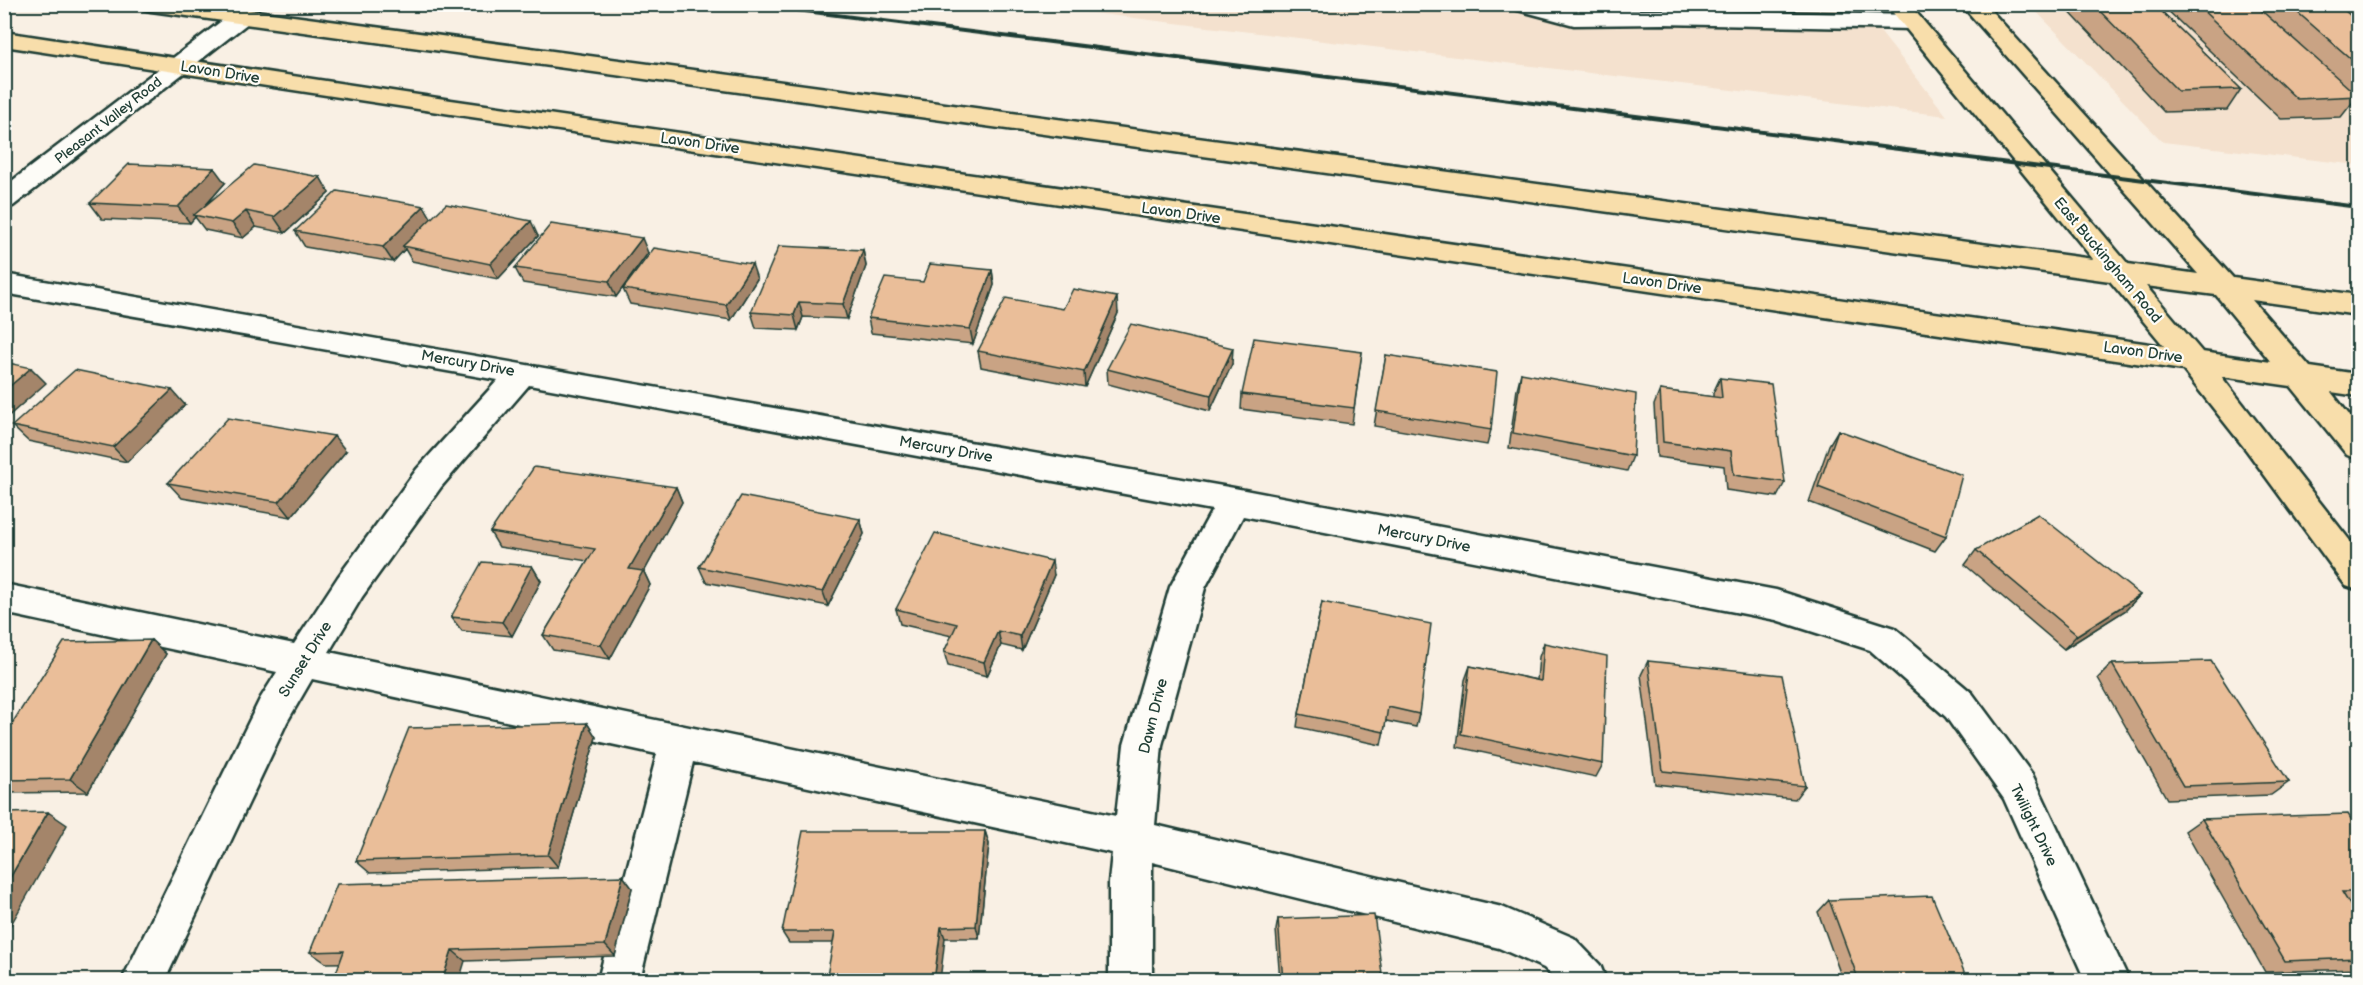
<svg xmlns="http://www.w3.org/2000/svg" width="2363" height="985" font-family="'Balsamiq Sans',sans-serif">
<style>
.built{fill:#f4e1ce}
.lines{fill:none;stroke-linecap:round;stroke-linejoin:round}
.minor-casing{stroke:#1f3d34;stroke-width:5}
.major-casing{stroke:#1f3d34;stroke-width:5}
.minor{fill:#fdfcf7;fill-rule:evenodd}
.major{fill:#f8deab;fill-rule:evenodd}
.rail{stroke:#1f3d34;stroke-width:4}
.wall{fill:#c9a384;stroke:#1f3d34;stroke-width:1.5}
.shaded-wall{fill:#a4856b;stroke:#1f3d34;stroke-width:1.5}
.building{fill:#eabe99;stroke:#1f3d34;stroke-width:1.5}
.labels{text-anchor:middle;stroke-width:4.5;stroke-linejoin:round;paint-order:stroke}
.far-street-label{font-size:14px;fill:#1f3d34;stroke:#fdfcf7}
.street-label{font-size:15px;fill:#1f3d34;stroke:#fdfcf7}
</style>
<rect width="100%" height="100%" fill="#f9f0e4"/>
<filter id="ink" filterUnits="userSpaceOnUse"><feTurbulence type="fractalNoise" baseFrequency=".0167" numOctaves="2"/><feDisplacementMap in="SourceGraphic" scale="12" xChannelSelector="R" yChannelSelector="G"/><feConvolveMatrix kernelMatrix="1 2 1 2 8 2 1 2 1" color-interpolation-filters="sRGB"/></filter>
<g filter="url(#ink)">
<path class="built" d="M 1028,5 L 1859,5 L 1947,116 L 1191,25 Z
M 2030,5 L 2358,5 L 2358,165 L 2163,142 Z"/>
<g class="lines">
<defs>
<path id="minor" d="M 1511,4 L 1550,4 L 1575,11 L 1662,10 L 1912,15 L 1920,17 L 1923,22 L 1920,27 L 1912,29 L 1662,24 L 1574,25 L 1514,9 Z
M 240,11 L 248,13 L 251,18 L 248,23 L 13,206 L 4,208 L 4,187 L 232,13 Z
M 4,274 L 1234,488 L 1776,590 L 1882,624 L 1895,628 L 1972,693 L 2032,774 L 2129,980 L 2085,980 L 2004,799 L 1946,717 L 1870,650 L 1776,620 L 1243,516 L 1205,588 L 1162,745 L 1155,825 L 1502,907 L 1574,938 L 1600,965 L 1606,980 L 1556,980 L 1544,968 L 1499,948 L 1152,862 L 1152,980 L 1109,980 L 1109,882 L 1112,853 L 693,762 L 640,980 L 598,980 L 657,754 L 312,679 L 287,722 L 165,980 L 122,980 L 260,699 L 277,672 L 4,613 L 4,584 L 294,644 L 338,577 L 417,469 L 498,380 L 4,293 ZM 529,385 L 1212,510 L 1170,587 L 1124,745 L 1116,816 L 329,652 L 362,597 L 441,487 Z"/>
<path id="major" d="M 140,4 L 205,4 L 2093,259 L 1886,4 L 1909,4 L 2128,264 L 2198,274 L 1961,4 L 1985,4 L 2233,278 L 2358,295 L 2358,315 L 2252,300 L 2310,367 L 2358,374 L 2358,396 L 2331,392 L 2358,426 L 2358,459 L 2347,455 L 2291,386 L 2221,376 L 2358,551 L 2358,590 L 2346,586 L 2247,451 L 2183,370 L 451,114 L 4,46 L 4,32 L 451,100 L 2164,346 L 2110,281 L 151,11 L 143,9 ZM 2146,286 L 2216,295 L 2271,362 L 2202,352 Z"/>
</defs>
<use href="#minor" class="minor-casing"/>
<use href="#major" class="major-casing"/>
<use href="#minor" class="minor"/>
<use href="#major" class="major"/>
<path class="rail" d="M 749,4 L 2358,207"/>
</g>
<path class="wall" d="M 1559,4 L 1754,4 L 1753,7 L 1561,10 Z
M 2062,4 L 2154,4 L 2241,89 L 2227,110 L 2164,112 Z
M 2161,4 L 2358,4 L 2358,101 L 2356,98 L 2341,117 L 2281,119 Z
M 320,177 L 329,193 L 285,233 L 256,227 L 243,238 L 205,230 L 195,217 L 190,223 L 102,219 L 90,203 L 225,183 L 205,206 Z
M 431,218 L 538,236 L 498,279 L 412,261 L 405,249 L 393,262 L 305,247 L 295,231 Z
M 863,250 L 866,266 L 847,319 L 803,317 L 798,330 L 756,328 L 751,312 Z
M 648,253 L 616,297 L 523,283 L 515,268 Z
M 992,270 L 994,285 L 973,344 L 871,333 L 868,318 L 923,282 Z
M 757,279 L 731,320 L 630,304 L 623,289 Z
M 1118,313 L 1085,387 L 981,367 L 978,351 Z
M 1362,352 L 1352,424 L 1241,409 L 1242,394 Z
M 1386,355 L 1491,430 L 1487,445 L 1374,426 Z
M 1232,364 L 1210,411 L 1108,384 L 1107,369 Z
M 1521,373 L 1633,456 L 1627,471 L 1509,448 L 1517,389 Z
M 1720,378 L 1785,482 L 1777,497 L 1726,490 L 1724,466 L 1657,457 L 1654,405 L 1660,390 L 1713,397 L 1713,393 Z
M 185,405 L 127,462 L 28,441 L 12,426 Z
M 1838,430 L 1946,536 L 1935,551 L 1809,502 L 1829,445 Z
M 346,451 L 291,517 L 182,498 L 168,483 Z
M 676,487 L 682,502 L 644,572 L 650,585 L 610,659 L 553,650 L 543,635 L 588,561 L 499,547 L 490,532 Z
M 860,519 L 864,534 L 828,606 L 706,582 L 699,567 Z
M 1976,550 L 2140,595 L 2126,610 L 2064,649 L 1965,565 Z
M 532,566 L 541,581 L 512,636 L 462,631 L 451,617 Z
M 1054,575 L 1022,650 L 1001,645 L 987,676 L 948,666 L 944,652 L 952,636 L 900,624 L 896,609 Z
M 1322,602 L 1419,714 L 1416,727 L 1386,721 L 1381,745 L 1297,727 L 1299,714 Z
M 151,640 L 166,654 L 88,792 L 4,793 L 4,736 Z
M 1544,643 L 1603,764 L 1596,777 L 1457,747 L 1465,680 L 1470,666 L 1537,680 L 1539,657 Z
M 1648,661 L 1805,786 L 1795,799 L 1655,784 L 1641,675 Z
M 2112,664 L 2289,782 L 2271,795 L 2167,799 L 2098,678 Z
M 587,723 L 596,737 L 558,867 L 370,873 L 356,861 Z
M 2202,819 L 2358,830 L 2358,903 L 2349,903 L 2358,918 L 2358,969 L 2265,972 L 2185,831 Z
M 985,831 L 989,844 L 979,938 L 945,938 L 833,943 L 789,943 L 782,932 Z
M 623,876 L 632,888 L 615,956 L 465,961 L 326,963 L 310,952 Z
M 1829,900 L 1968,981 L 1843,981 L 1818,912 Z
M 1278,919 L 1383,981 L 1280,981 L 1276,930 Z"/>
<path class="shaded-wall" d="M 214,168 L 225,183 L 196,216 L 194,215 L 195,217 L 190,223 L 178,207 Z
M 320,177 L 329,193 L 285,233 L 274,217 Z
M 424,206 L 433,221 L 403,246 L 405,249 L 393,262 L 383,247 Z
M 246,211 L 256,227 L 243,238 L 232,223 Z
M 531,221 L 538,236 L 498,279 L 490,264 Z
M 642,238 L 648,253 L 616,297 L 609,281 Z
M 863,250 L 866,266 L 847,319 L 843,304 Z
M 752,264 L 757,279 L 731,320 L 726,305 Z
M 992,270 L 994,285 L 973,344 L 970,329 Z
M 1117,297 L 1118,313 L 1085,387 L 1084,372 Z
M 799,302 L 803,317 L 798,330 L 794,315 Z
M 1233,348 L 1232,364 L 1210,411 L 1211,395 Z
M 31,368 L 46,383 L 4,420 L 4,391 Z
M 172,390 L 185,405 L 127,462 L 113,447 Z
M 334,436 L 346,451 L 291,517 L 279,502 Z
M 676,487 L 682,502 L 644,572 L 650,585 L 610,659 L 601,645 L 629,569 Z
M 860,519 L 864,534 L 828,606 L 823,592 Z
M 1052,561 L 1054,575 L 1022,650 L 1020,636 Z
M 532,566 L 541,581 L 512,636 L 502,622 Z
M 2140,595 L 2126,610 L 2064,649 L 2077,635 Z
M 998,631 L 1001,645 L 987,676 L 984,662 Z
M 151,640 L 166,654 L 88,792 L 70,779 Z
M 587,723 L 596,737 L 558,867 L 548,855 Z
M 48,812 L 67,825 L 4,937 L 4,888 Z
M 985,831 L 989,844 L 979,938 L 976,926 Z
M 623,876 L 632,888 L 615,956 L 605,945 Z
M 941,927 L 945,938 L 940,981 L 934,981 Z
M 452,950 L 465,961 L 459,981 L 442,981 Z"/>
<path class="building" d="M 2093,4 L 2154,4 L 2241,89 L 2178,91 Z
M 2196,4 L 2254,4 L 2358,96 L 2297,99 Z
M 2288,4 L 2337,4 L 2358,22 L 2358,65 Z
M 129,164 L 214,168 L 178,207 L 90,203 Z
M 254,165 L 320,177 L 274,217 L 246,211 L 232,223 L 194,215 Z
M 337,191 L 424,206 L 383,247 L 295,231 Z
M 446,204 L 531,221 L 490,264 L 403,246 Z
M 551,224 L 642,238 L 609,281 L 515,268 Z
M 779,246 L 863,250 L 843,304 L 799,302 L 794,315 L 751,312 Z
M 654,248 L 752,264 L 726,305 L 623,289 Z
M 930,264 L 992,270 L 970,329 L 868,318 L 885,278 L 923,282 Z
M 1073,289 L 1117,297 L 1084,372 L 978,351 L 1006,298 L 1063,309 Z
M 1131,324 L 1233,348 L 1211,395 L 1107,369 Z
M 1254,338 L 1362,352 L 1354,408 L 1242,394 Z
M 1386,355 L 1497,372 L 1491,430 L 1376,411 Z
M 4,362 L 31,368 L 4,391 Z
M 75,370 L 172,390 L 113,447 L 12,426 Z
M 1521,373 L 1636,394 L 1633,456 L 1513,433 Z
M 1720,378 L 1771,384 L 1785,482 L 1734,475 L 1731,451 L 1663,442 L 1660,390 L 1722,398 Z
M 228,418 L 334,436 L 279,502 L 168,483 Z
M 1838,430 L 1962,475 L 1946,536 L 1818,487 Z
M 534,467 L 676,487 L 629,569 L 643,571 L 601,645 L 543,635 L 595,549 L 490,532 Z
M 741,496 L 860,519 L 823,592 L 699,567 Z
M 2038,514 L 2140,595 L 2077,635 L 1976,550 Z
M 935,533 L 1052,561 L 1020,636 L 998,631 L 984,662 L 944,652 L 957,624 L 896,609 Z
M 482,562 L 532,566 L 502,622 L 451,617 Z
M 1322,602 L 1431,624 L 1419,714 L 1388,707 L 1384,732 L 1299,714 Z
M 151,640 L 70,779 L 4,780 L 4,736 L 64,642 Z
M 1544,643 L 1607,656 L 1603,764 L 1461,734 L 1470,666 L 1541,681 Z
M 1648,661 L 1782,675 L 1805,786 L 1663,771 Z
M 2211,661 L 2289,782 L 2183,786 L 2112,664 Z
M 587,723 L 548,855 L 356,861 L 409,728 Z
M 48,812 L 4,888 L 4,813 Z
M 2348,814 L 2358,830 L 2358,892 L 2342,892 L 2358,918 L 2358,958 L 2285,961 L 2202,819 Z
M 803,831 L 985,831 L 976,926 L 941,927 L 934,981 L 826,981 L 835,932 L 782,932 Z
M 623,876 L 605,945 L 452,950 L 442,981 L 333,981 L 344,951 L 310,952 L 337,884 Z
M 1932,896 L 1968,981 L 1859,981 L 1829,900 Z
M 1374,915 L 1383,981 L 1283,981 L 1278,919 Z"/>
</g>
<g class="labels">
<g class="far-street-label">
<text transform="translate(108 120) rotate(-38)" y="5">Pleasant Valley Road</text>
</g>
<g class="street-label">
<text transform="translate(220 72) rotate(9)" y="5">Lavon Drive</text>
<text transform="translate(700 143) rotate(8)" y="5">Lavon Drive</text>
<text transform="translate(1181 213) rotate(8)" y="5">Lavon Drive</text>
<text transform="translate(2108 260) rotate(50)" y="5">East Buckingham Road</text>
<text transform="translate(1662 283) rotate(8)" y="5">Lavon Drive</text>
<text transform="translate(2143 352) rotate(8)" y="5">Lavon Drive</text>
<text transform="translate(468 363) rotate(10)" y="5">Mercury Drive</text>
<text transform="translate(946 449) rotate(10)" y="5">Mercury Drive</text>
<text transform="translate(1424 538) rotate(11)" y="5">Mercury Drive</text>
<text transform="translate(305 659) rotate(-58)" y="5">Sunset Drive</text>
<text transform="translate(1153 716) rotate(-76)" y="5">Dawn Drive</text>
<text transform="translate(2034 825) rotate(64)" y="5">Twilight Drive</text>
</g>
</g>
<rect width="2363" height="985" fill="none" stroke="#fdfcf7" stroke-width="24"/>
<rect x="12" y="12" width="2339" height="961" fill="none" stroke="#1f3d34" stroke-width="2" filter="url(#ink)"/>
</svg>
